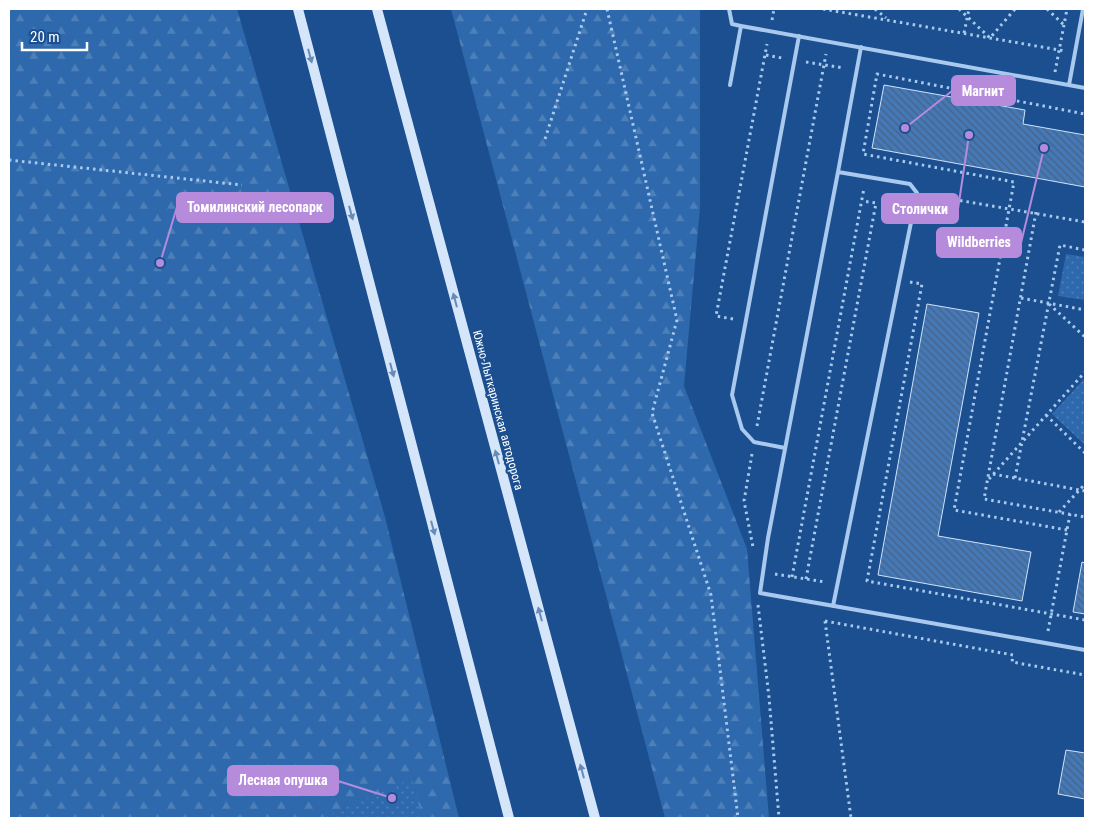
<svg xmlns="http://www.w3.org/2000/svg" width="1094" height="827" font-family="'Roboto Condensed',sans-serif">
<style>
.forest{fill:url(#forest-firs)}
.park{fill:url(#park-dots)}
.building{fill:url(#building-back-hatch);stroke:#cfe3fa}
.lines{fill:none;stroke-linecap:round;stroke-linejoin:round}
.path{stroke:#a9c9ee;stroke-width:3;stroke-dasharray:2.5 4;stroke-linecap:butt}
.lane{stroke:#a9c9ee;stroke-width:4}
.secondary{stroke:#d6e6fa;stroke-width:10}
.oneway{fill:#668bba}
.labels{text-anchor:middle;stroke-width:4.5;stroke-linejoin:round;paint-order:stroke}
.street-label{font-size:12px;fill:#fff;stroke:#1b4f8f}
.leader{fill:none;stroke:#b68bdc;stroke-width:2}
.callout-dot{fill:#b68bdc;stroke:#1b4f8f;stroke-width:2}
.callout{fill:#b68bdc;stroke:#b68bdc;stroke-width:2}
.callout-label{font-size:14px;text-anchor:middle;font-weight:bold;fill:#fff}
</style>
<defs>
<pattern id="forest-firs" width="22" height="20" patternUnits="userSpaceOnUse" patternTransform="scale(1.25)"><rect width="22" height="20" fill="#2e69ad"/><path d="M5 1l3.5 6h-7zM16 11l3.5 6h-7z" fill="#4d80b9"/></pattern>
<pattern id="park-dots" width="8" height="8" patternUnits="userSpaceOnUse" patternTransform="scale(1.25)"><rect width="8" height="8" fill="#2e69ad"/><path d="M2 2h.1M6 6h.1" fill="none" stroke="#4d80b9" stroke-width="1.8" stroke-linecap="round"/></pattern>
<pattern id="building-back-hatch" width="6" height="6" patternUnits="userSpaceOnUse" patternTransform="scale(1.25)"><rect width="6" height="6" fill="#4478b7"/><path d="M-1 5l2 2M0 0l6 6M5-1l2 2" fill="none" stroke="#486282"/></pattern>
</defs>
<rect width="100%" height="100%" fill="#1b4f8f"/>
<path class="forest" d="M 9,9 L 237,9 L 385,517 L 459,818 L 9,818 Z
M 451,9 L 700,9 L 700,208 L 684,386 L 747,549 L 769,818 L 665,818 Z"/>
<path class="park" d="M 1066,254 L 1085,257 L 1085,300 L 1058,296 Z
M 1085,378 L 1085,445 L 1052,414 Z
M 412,779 L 422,818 L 321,818 Z"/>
<path class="building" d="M 884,85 L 1025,110 L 1023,124 L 1085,135 L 1085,187 L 872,148 Z
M 927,304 L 979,313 L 938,536 L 1031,552 L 1022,601 L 878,575 Z
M 1082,562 L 1085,563 L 1085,614 L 1073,612 Z
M 1066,750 L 1085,753 L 1085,799 L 1058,794 Z"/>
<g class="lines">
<path class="path" d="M 607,9 L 677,320 L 652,413 L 711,595 L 738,818
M 823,9 L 1065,51
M 875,9 L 886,18
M 959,9 L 990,38 L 1015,9
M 1047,9 L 1064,25
M 772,20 L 774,9
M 964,33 L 969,9
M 766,55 L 782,58
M 806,62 L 844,68
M 1055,72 L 1067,9
M 545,139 L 587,9
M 9,160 L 242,185
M 928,195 L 1085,222
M 1036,212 L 984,499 L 1085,517
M 910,282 L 922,284 L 867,581 L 1085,620
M 1021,298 L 1085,310
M 1049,304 L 1085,337
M 733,319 L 716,316 L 767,44
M 1046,415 L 1085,453
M 757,426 L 826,54
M 752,454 L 744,501 L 753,547
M 993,474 L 1085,491
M 1015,478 L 1060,245 L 1085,250
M 989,479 L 1085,372
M 1059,512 L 1085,484
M 1067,530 L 954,510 L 1014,182 L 863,154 L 877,74 L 1085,114
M 775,574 L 825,582
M 792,577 L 864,188
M 806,579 L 876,203 L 862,201
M 758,605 L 769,697 L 779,818
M 825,621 L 1013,655 L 1012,662 L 1085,675
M 825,621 L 851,818
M 1048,631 L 1070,514"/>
<path class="lane" d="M 729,9 L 732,24 L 741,26
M 730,85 L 741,26 L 1085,88
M 1069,85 L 1083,9
M 838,172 L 768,538 L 760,593 L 1085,650
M 785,448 L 754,442 L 742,429 L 732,395 L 799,36
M 833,606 L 917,193 L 910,184 L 838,172 L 861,47"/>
<path class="secondary" d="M 298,9 L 509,818
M 377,9 L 595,818"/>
</g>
<defs><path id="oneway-solid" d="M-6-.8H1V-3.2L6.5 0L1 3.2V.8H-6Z" transform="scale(1.25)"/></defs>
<g class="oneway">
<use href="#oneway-solid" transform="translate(310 56) rotate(75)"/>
<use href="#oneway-solid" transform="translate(351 213) rotate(75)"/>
<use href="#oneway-solid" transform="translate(455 300) rotate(-105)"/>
<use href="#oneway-solid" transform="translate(392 370) rotate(75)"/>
<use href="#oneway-solid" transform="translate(497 457) rotate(-105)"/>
<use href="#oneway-solid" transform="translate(433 528) rotate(75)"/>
<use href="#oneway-solid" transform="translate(540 614) rotate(-105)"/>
<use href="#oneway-solid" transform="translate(582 771) rotate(-105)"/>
</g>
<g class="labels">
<g class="street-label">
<text transform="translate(498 410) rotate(75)" y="4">Южно-Лыткаринская автодорога</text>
</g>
</g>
<path class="leader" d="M905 128L952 91M160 263L177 207M969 135L958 209M1044 148L1021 243M392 798L338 781"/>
<g class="callout-dot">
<circle cx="905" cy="128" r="5"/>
<circle cx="160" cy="263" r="5"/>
<circle cx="969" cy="135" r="5"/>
<circle cx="1044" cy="148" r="5"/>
<circle cx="392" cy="798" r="5"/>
</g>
<g class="callout">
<rect x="952" y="76" width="63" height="29" rx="5"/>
<rect x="177" y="193" width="156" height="29" rx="5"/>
<rect x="882" y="194" width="76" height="29" rx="5"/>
<rect x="937" y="228" width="84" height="29" rx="5"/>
<rect x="228" y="766" width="110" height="29" rx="5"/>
</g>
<g class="callout-label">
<text x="983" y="96">Магнит</text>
<text x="255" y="212">Томилинский лесопарк</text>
<text x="920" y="214">Столички</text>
<text x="979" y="247">Wildberries</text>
<text x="283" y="785">Лесная опушка</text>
</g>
<rect width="1094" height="827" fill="none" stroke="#ffffff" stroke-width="20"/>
<path d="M22 42v8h65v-8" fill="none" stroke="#ffffff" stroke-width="2.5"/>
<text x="30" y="42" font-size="15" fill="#ffffff" stroke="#1b4f8f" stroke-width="4" paint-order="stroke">20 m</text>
</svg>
